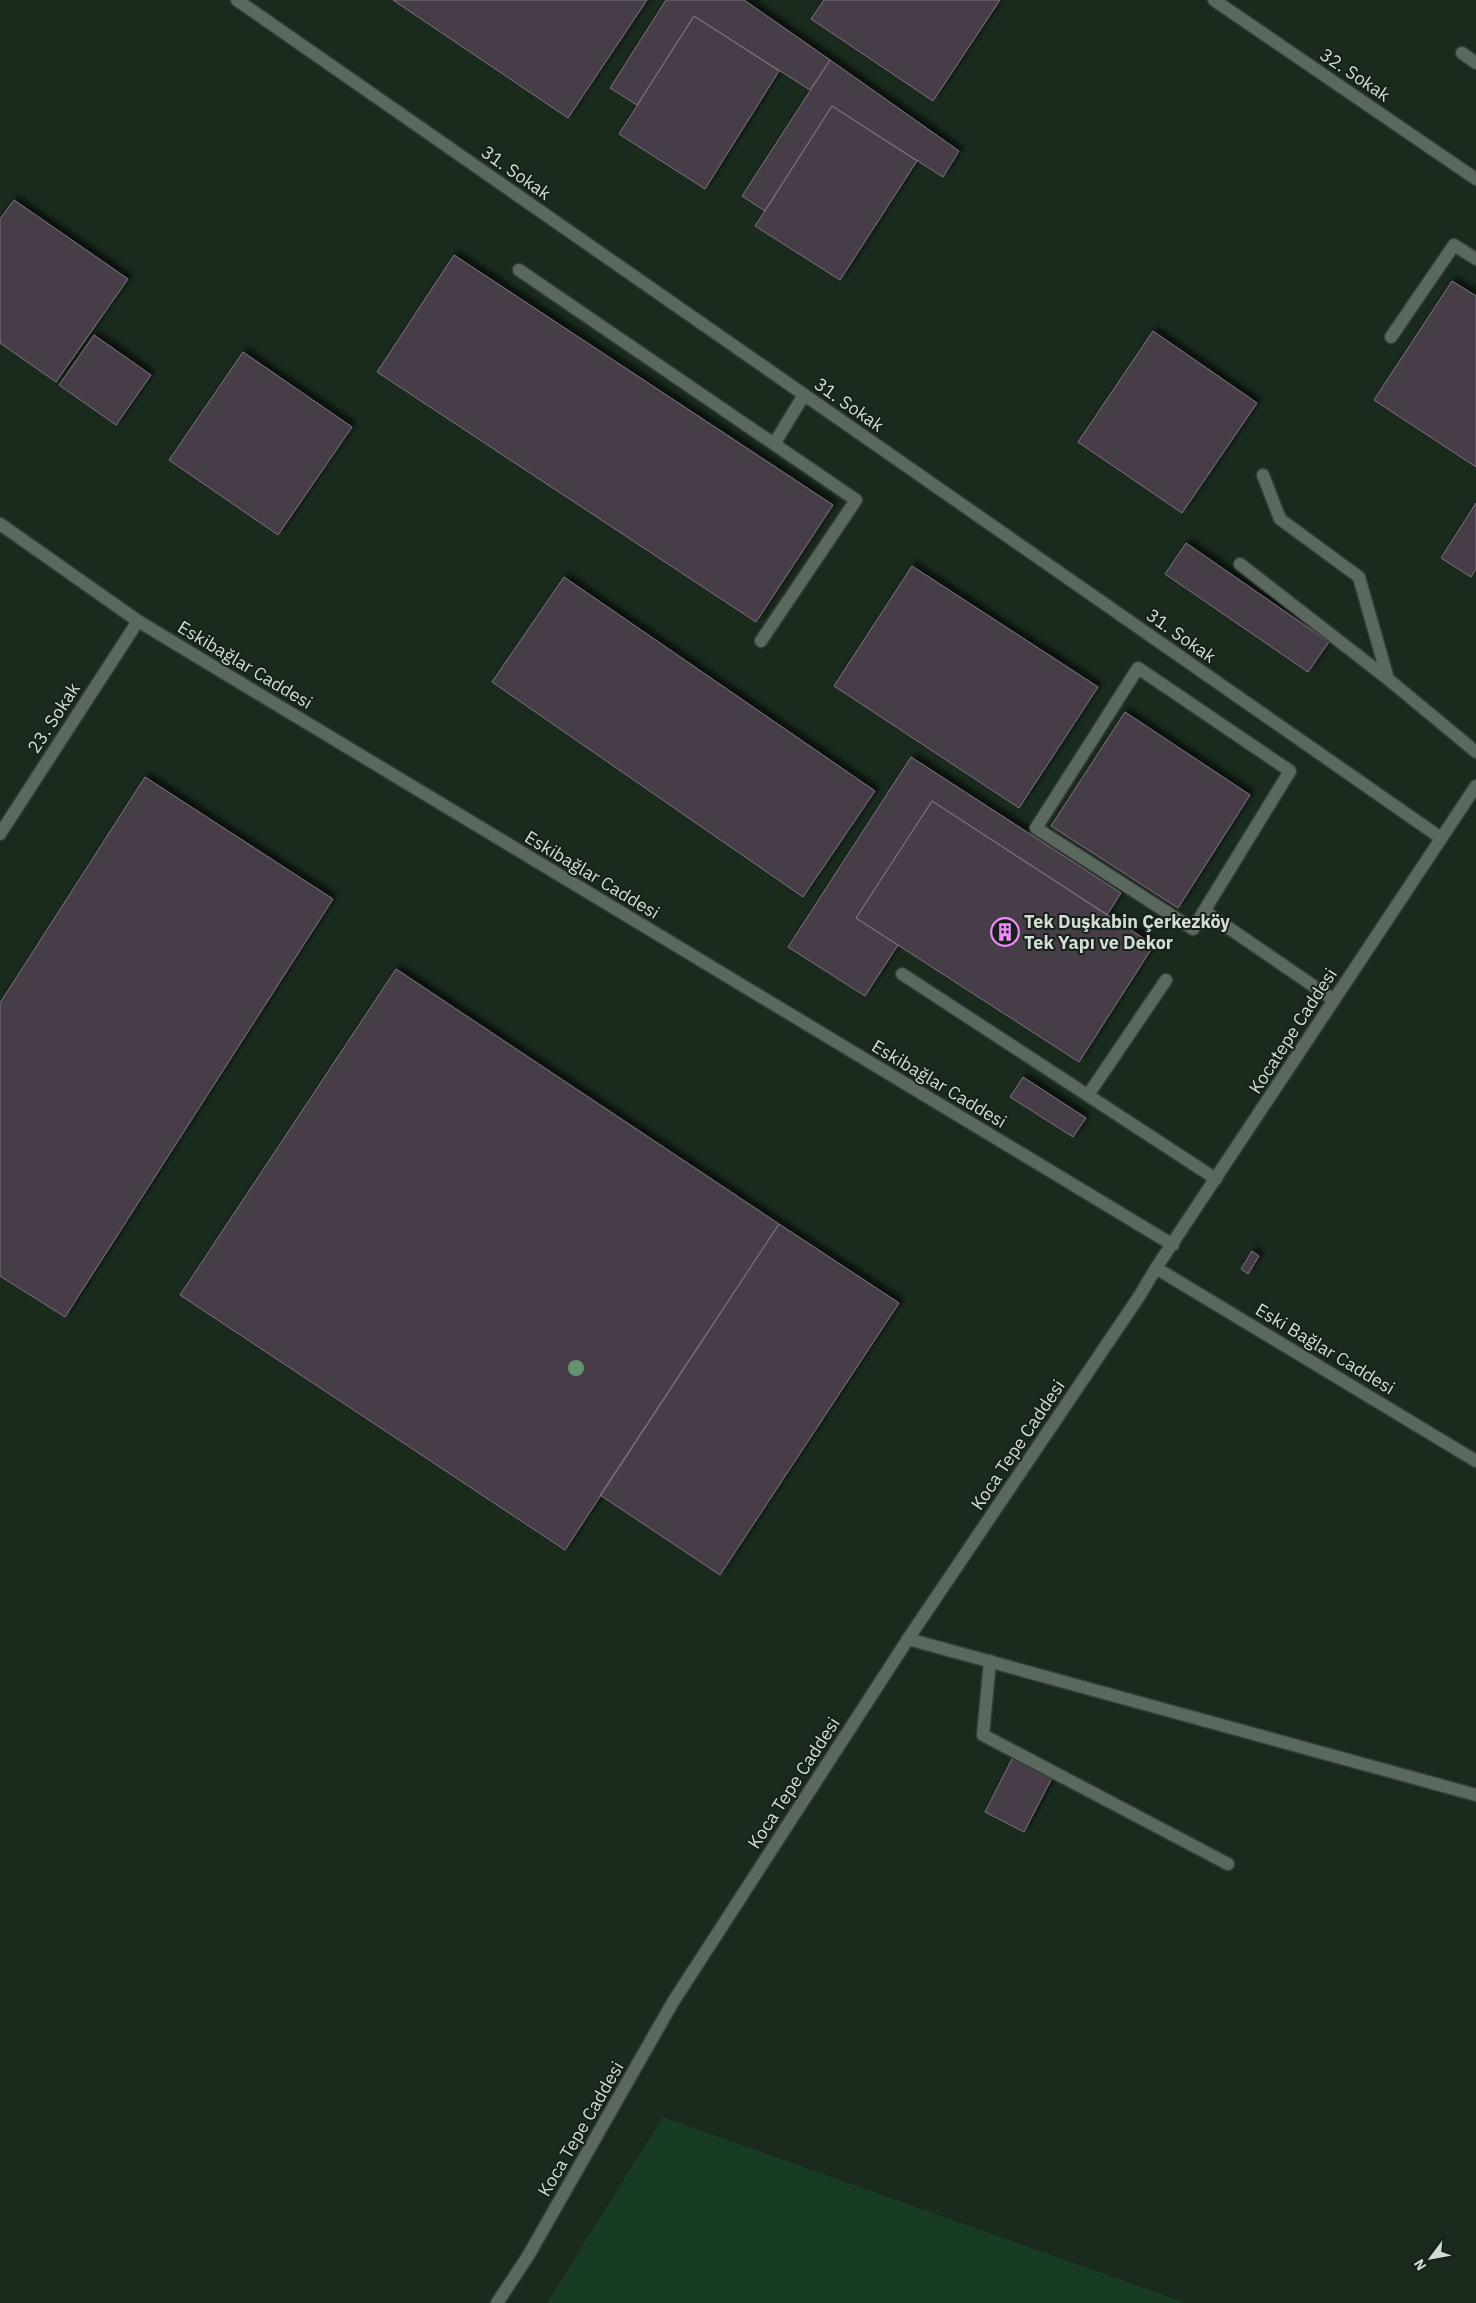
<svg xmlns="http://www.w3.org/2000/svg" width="1476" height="2303" font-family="'IBM Plex Sans',sans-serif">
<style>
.built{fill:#1a2b1e}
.green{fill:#183b23}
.building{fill:#473d48;stroke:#7d727e;filter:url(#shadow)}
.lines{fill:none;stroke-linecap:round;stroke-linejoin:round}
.minor-casing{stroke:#353d37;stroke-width:15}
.minor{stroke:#5b685d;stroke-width:12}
.tree{fill:#659271}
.labels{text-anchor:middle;stroke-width:4;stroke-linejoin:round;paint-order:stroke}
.street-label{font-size:18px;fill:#d5dcd6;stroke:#162219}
.poi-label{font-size:18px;font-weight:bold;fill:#d5dcd6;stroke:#162219;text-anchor:start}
</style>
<defs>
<filter id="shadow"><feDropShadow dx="4.5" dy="-4.5" stdDeviation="2.5" flood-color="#0009"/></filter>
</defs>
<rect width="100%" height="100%" fill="#162219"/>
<path class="built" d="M 0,0 L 1476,0 L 1476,2303 L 0,2303 Z"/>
<path class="green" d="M 663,2117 L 1186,2303 L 547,2303 Z"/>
<path class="building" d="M 393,0 L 647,0 L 568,118 Z
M 666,0 L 744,0 L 830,60 L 810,90 L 694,16 L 637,105 L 610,88 Z
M 824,0 L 1000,0 L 933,101 L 811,19 Z
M 694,16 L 779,71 L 705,189 L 619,134 Z
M 830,60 L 959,151 L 943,177 L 832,106 L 765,211 L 742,196 Z
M 832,106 L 917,161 L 840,280 L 755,226 Z
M 14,200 L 128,279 L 56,382 L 0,343 L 0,219 Z
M 454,255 L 833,505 L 756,622 L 377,372 Z
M 1452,281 L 1476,296 L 1476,467 L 1374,400 Z
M 1153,331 L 1257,403 L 1182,513 L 1078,442 Z
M 94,335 L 151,375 L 116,425 L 59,385 Z
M 243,352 L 352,427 L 278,535 L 169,460 Z
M 1476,503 L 1476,569 L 1471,577 L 1441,558 Z
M 1186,543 L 1329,642 L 1308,672 L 1165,574 Z
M 912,566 L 1098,687 L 1019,808 L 834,686 Z
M 564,577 L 875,791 L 803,897 L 492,682 Z
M 1125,712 L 1250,795 L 1178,908 L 1051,826 Z
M 911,757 L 1121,893 L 1107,915 L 932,801 L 856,918 L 898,945 L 865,996 L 788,947 Z
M 145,777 L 333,899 L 65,1317 L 0,1276 L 0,1003 Z
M 932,801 L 1154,945 L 1079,1062 L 856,918 Z
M 396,969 L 779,1224 L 565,1550 L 180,1295 Z
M 1023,1077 L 1086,1118 L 1073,1137 L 1010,1097 Z
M 779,1224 L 899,1303 L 720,1575 L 600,1495 Z
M 1252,1251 L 1259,1256 L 1248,1274 L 1241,1269 Z
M 1014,1755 L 1054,1774 L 1024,1832 L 985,1812 Z"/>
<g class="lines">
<defs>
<path id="minor" d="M 237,0 L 1441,838
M 1214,0 L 1476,179
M 1462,53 L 1476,63
M 519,270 L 856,500 L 761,641
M 1391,337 L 1454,245 L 1476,259
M 774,444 L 804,395
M 1263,475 L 1280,519 L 1359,577 L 1388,679
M 0,524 L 138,621 L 1173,1245
M 1240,564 L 1388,679 L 1476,752
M 1138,668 L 1290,771 L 1193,929 L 1036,828 Z
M 0,834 L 138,621
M 1204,911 L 1334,1000
M 902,974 L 1216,1179
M 1088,1095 L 1166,980
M 1156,1268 L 1476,1461
M 908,1639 L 1476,1795
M 990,1661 L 983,1735 L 1228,1864
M 497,2303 L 528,2256 L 673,2002 L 908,1639 L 1140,1295 L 1156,1268 L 1476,786"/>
</defs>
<use href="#minor" class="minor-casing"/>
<use href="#minor" class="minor"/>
</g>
<circle class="tree" cx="576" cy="1368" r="8"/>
<defs>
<symbol id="building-ring" viewBox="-11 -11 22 22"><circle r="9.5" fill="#162219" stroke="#ee8cf8" stroke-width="1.5"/><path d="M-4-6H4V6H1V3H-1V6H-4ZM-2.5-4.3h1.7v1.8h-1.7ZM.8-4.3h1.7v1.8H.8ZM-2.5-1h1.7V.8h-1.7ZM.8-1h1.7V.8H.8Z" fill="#ee8cf8"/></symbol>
</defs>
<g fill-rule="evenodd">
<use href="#building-ring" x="989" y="916" width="32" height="32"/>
</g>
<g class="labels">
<g class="street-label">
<text transform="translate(1355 75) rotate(34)" y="6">32. Sokak</text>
<text transform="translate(516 173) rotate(35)" y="6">31. Sokak</text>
<text transform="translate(849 405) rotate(35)" y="6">31. Sokak</text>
<text transform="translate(1181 636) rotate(35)" y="6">31. Sokak</text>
<text transform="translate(245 665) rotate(31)" y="6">Eskibağlar Caddesi</text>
<text transform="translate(54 718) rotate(-57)" y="6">23. Sokak</text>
<text transform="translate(592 875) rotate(31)" y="6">Eskibağlar Caddesi</text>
<text transform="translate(1293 1031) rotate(-57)" y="6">Kocatepe Caddesi</text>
<text transform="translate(939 1084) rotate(31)" y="6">Eskibağlar Caddesi</text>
<text transform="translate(1325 1349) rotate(31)" y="6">Eski Bağlar Caddesi</text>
<text transform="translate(1018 1445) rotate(-56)" y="6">Koca Tepe Caddesi</text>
<text transform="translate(794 1783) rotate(-57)" y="6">Koca Tepe Caddesi</text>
<text transform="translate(581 2129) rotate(-60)" y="6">Koca Tepe Caddesi</text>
</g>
<g class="poi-label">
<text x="1024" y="928">Tek Duşkabin Çerkezköy<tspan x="1024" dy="21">Tek Yapı ve Dekor</tspan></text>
</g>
</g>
<g transform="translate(1431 2258) rotate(238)" stroke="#162219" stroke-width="4" paint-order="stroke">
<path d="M0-4L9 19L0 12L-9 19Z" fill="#d5dcd6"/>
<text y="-8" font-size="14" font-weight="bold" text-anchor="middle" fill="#d5dcd6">N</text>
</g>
</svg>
